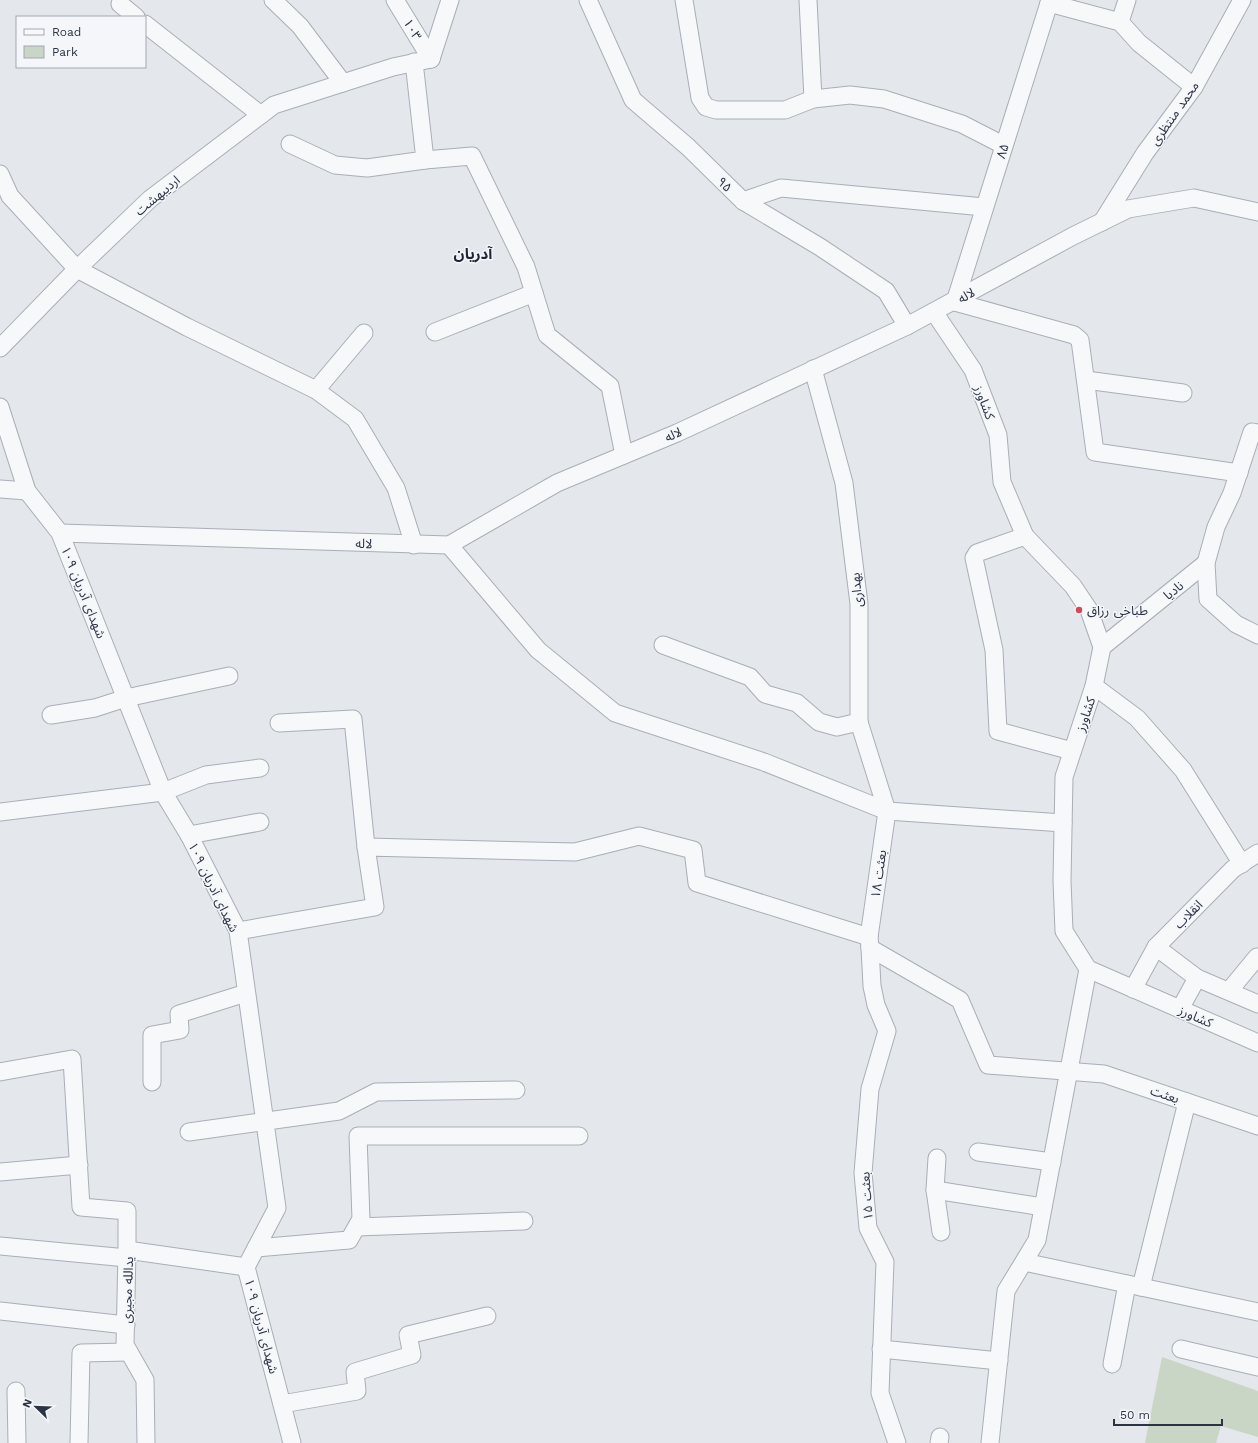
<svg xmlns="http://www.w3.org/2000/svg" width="1258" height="1443" viewBox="0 0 1258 1443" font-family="'Work Sans','Noto Sans Arabic',sans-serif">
	<rect width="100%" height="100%" fill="#e4e7ec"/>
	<polygon fill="#c9d6c5" points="1162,1357 1258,1391 1258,1437 1221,1426 1216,1443 1145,1443"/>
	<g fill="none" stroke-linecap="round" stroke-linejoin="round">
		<g stroke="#a9aeb7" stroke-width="19">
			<g id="minor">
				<polyline points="273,0 300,26 343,83"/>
				<polyline points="395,0 431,59"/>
				<polyline points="588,0 633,100 688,147 743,201 820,247 886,291 907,326"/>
				<polyline points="684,0 700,98 706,107 716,110 785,110 813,99 850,95 884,99 962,124 1003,145"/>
				<polyline points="808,0 813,99"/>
				<polyline points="1049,3 1120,22 1139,43 1194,87"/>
				<polyline points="120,4 136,17"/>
				<polyline points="1120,22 1127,0"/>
				<polyline points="145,24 261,115"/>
				<polyline points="431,59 450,0"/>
				<polyline points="290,144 335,165 367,168 425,160 414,62"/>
				<polyline points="425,160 472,156 526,267 547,335 610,386 624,455"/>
				<polyline points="0,174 10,196 77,269 187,327 316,390 355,419 396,488 414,545"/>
				<polyline points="743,201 781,188 984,207"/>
				<polyline points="1102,222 1145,153 1194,87 1242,0"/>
				<polyline points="955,302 1074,335 1080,340 1095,452 1239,473"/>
				<polyline points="955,302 1050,0"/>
				<polyline points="934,312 973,370 998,435 1002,482 1025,536 1073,586 1089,610 1102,647 1094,686 1064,777 1062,881 1064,931 1088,969 1258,1043"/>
				<polyline points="435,332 534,293"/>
				<polyline points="0,348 77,269 150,199 274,105 393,67 431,59"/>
				<polyline points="813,369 844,483 859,604 859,722 887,811 869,937 870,948 960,1000 988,1065 1104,1074 1258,1126"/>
				<polyline points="1086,380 1183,393"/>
				<polyline points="316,390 364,333"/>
				<polyline points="0,407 27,491 60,533 163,792 189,835 238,931 277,1208 246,1267 292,1443"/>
				<polyline points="1258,433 1252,432 1232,493 1216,527 1206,563 1208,599 1236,624 1258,635"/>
				<polyline points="0,489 27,491"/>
				<polyline points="60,533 449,545 557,483 677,433 907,326 1073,236 1128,209 1194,198 1258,212"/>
				<polyline points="1025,536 977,553 974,558 994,650 998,731 1072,751"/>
				<polyline points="449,545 538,650 615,713 764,762 887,811 1063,823"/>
				<polyline points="663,645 750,677 765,694 797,703 819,722 837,727 859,722"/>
				<polyline points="1102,647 1206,563"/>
				<polyline points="1094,686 1137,718 1183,770 1242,864"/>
				<polyline points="51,715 95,708 126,698 229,676"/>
				<polyline points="279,723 353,719 366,847"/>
				<polyline points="0,812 163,792 206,775 260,768"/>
				<polyline points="189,835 260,822"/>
				<polyline points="238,931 375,907 366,847 575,852 639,836 693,850 697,883 869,937"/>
				<polyline points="1156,947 1197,978 1258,1004"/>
				<polyline points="870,948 872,986 876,1005 887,1031 870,1089 863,1173 868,1228 885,1262 880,1393 897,1443"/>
				<polyline points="1133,989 1156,947 1233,869 1258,853"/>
				<polyline points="1229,991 1257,957"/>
				<polyline points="1180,1009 1197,978"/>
				<polyline points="0,1072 72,1059 81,1207 127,1211 127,1250"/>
				<polyline points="152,1082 152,1035 180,1030 179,1014 246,993"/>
				<polyline points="189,1132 339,1111 376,1092 516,1090"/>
				<polyline points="978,1152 1052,1162"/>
				<polyline points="937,1158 935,1190 941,1232"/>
				<polyline points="0,1172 79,1165"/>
				<polyline points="935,1190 1043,1207"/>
				<polyline points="357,1227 524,1221"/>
				<polyline points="0,1246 127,1258"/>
				<polyline points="256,1248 349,1240 361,1219 358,1136 579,1136"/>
				<polyline points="1024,1262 1258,1312"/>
				<polyline points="1141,1287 1187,1102"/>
				<polyline points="0,1311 126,1325"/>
				<polyline points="881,1349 999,1361"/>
				<polyline points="1181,1349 1258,1367"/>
				<polyline points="1112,1364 1127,1284"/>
				<polyline points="16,1391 17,1443"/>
				<polyline points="282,1404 357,1391 355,1372 412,1355 408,1335 487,1316"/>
				<polyline points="79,1443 81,1353 129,1352"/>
				<polyline points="146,1443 145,1380 125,1345 127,1250 246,1267"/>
				<polyline points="939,1443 940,1437"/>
				<polyline points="990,1443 1006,1291 1037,1240 1088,969"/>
			</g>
		</g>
		<use href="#minor" stroke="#f7f8fa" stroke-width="17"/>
	</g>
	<circle fill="#d1495b" stroke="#f4f6f9" stroke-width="1.5" cx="1079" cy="610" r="4"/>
	<g text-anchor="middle" stroke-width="3" stroke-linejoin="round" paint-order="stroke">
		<g font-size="13" fill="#2b3445" stroke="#f4f6f9">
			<text transform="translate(413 29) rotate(59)" y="5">۱۰۳</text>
			<text transform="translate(1174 113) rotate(-55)" y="5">محمد منتظری</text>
			<text transform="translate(1002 151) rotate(-73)" y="5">۸۵</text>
			<text transform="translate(725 184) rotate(45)" y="5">۹۵</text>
			<text transform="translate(157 195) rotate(-40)" y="5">اردیبهشت</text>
			<text transform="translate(966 295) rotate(-29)" y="5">لاله</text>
			<text transform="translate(985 402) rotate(69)" y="5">کشاورز</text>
			<text transform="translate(673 434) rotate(-24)" y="5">لاله</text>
			<text transform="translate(364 543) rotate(2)" y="5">لاله</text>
			<text transform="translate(856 590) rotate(-95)" y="5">بهداری</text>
			<text transform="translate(1173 590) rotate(-39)" y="5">نادیا</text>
			<text transform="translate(84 592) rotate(68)" y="5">شهدای آدریان ۱۰۹</text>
			<text transform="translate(1085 714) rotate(-71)" y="5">کشاورز</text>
			<text transform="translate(878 874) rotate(-82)" y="5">بعثت ۱۸</text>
			<text transform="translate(214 887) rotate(64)" y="5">شهدای آدریان ۱۰۹</text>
			<text transform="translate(1188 914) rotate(-45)" y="5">انقلاب</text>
			<text transform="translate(1196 1016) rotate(24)" y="5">کشاورز</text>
			<text transform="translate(1165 1094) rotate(19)" y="5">بعثت</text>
			<text transform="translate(866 1196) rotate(-94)" y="5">بعثت ۱۵</text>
			<text transform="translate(127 1290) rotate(-88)" y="5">یدالله مجیری</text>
			<text transform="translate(262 1326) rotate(75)" y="5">شهدای آدریان ۱۰۹</text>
		</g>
		<g font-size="13" fill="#2b3445" stroke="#f4f6f9" text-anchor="start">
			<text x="1087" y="615">طباخی رزاق</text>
		</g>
		<g font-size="15" font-weight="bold" fill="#1d2536" stroke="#f4f6f9">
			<text x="473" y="259">آدریان</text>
		</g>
	</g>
	<rect x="16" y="16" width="130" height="52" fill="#f4f6f9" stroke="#a4a8b1"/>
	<rect x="24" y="29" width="20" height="6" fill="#f7f8fa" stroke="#a4a8b1"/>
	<text x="52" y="36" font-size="12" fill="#2b3445">Road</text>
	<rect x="24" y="46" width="20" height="12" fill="#c9d6c5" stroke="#a4a8b1"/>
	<text x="52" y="56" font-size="12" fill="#2b3445">Park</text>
	<g transform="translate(36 1407) rotate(293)" stroke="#f4f6f9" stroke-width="3" paint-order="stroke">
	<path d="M0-3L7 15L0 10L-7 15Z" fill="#2b3445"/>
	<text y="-6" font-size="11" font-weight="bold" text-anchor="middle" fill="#2b3445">N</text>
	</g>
	<path d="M1114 1419v6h108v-6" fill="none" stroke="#2b3445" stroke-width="2"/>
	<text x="1120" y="1419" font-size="12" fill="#2b3445" stroke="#f4f6f9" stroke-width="3" paint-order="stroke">50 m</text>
</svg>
